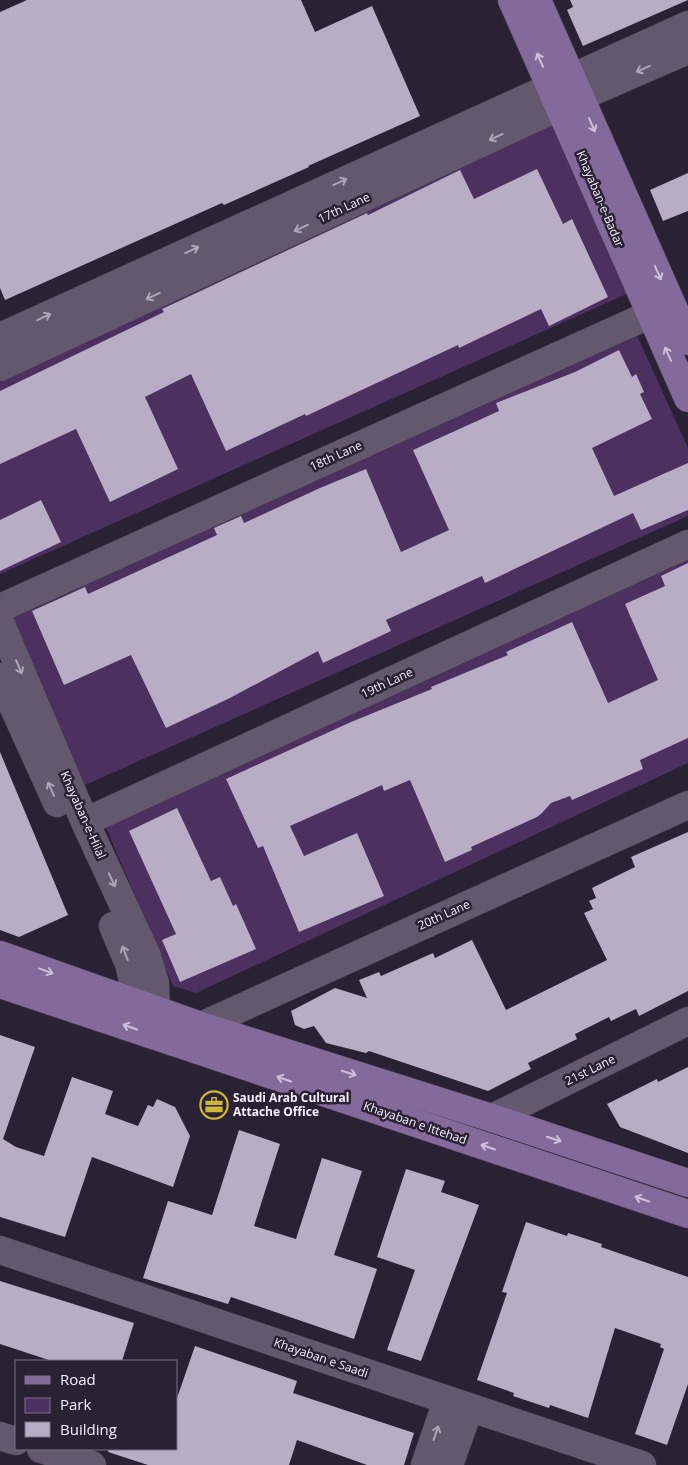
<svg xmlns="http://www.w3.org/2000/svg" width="688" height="1465" viewBox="0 0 688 1465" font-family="'Open Sans',sans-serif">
	<rect width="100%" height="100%" fill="#2b2135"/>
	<g fill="#4b3060">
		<polygon points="552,116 631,292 0,574 0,351"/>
		<polygon points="634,329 688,448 688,516 76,789 0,619"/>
		<polygon points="688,553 688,763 196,993 173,986 105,825"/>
	</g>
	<g fill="#b9acc5">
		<polygon points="27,0 301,0 315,32 372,6 420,116 308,166 309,167 224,205 222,203 5,300 0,288 0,12"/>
		<polygon points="570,0 688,0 583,46 567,10 573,7"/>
		<polygon points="537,169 563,224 572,219 608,297 549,326 541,309 459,348 458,345 306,416 305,414 226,451 191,374 145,397 178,469 110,502 76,429 0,464 0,391 164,312 162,309 367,213 368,215 460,170 474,199"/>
		<polygon points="688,173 688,211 663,221 650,190"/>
		<polygon points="619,350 632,377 636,374 644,392 640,394 652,419 592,448 614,496 688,463 688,510 641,530 633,513 485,583 482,576 386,620 391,631 323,663 318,651 230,698 166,728 131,655 64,685 32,611 85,587 88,594 217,535 214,528 241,516 244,523 320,488 366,469 401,552 449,530 413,450 499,411 496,403 575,372"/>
		<polygon points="41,500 61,542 0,571 0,520"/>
		<polygon points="688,563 688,738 640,760 643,769 572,800 570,796 551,803 542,813 537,817 471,847 472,850 445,862 410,780 384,791 382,785 290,826 304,856 357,833 384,896 299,932 263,846 258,848 226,779 351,722 432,689 431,687 508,655 506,652 572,622 608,703 658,680 625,604 665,586 661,576"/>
		<polygon points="0,752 68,915 19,937 0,930"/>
		<polygon points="177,808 211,881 220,877 233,906 236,904 256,949 180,982 162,940 176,934 129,831"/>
		<polygon points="688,832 688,991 639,1016 636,1009 611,1021 609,1017 575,1034 577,1039 528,1063 531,1069 488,1091 369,1051 366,1053 326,1043 314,1026 304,1029 295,1025 291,1011 335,988 367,998 359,980 379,972 381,976 433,953 435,958 472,940 506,1010 607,960 584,913 593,909 589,901 596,898 592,888 635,867 631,857"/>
		<polygon points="0,1035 35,1047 3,1139 16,1147 44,1156 72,1077 113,1091 105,1114 138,1126 148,1105 153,1107 157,1099 175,1107 190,1136 173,1187 92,1157 65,1237 0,1217"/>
		<polygon points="688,1067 688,1153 620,1127 607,1104 657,1079 658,1082"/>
		<polygon points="239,1130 280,1144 254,1226 296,1239 322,1158 362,1171 334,1255 377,1269 354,1339 231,1297 228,1304 143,1278 168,1201 212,1215"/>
		<polygon points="406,1169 445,1181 441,1192 479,1205 421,1361 387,1350 415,1270 377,1257"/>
		<polygon points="526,1222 567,1236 568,1233 602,1244 601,1247 688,1277 688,1384 667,1445 635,1434 664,1349 660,1347 661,1344 615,1328 588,1418 550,1405 549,1408 513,1396 514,1393 477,1380 507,1293 502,1292"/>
		<polygon points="0,1281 134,1323 122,1361 52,1361 0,1344"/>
		<polygon points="195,1346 297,1381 293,1393 414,1433 404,1465 367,1465 297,1440 289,1465 148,1465 108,1452 109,1449 176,1449 176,1401"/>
	</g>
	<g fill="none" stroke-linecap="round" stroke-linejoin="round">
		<g stroke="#463c4e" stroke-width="29">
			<g id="minor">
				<polyline points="0,337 688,25"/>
				<polyline points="0,367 580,97 688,50"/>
				<polyline points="0,608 651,314 671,303"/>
				<polyline points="0,622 85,822 147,956 155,983 156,1011"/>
				<polyline points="0,677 57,803"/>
				<polyline points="85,822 688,544"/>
				<polyline points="113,926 129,964 133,981 128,1001"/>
				<polyline points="201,1026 688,805"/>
				<polyline points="492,1118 688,1021"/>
				<path d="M0 1250C214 1321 428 1395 642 1465"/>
				<polyline points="0,1436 16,1441"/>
				<polyline points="41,1449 92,1465"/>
				<polyline points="425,1465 447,1401"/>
				<polyline points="449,1465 469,1409"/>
			</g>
		</g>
		<g stroke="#463c4e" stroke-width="29">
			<g id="major">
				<polyline points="512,0 688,398"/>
				<polyline points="537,0 688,341"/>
				<polyline points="0,955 201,1026 492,1118 688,1183"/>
				<polyline points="0,984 688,1214"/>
			</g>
		</g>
		<use href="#minor" stroke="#64586f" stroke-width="28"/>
		<use href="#major" stroke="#846a9b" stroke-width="28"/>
	</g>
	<defs><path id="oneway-shaft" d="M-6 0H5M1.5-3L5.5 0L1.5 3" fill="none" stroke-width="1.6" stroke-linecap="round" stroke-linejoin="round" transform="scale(1.25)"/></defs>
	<g stroke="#cec0db">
		<use href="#oneway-shaft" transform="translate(540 60) rotate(-114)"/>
		<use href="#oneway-shaft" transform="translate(592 125) rotate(66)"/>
		<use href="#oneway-shaft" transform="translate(658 273) rotate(66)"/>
		<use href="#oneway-shaft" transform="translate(668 354) rotate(-114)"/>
		<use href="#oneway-shaft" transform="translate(46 971) rotate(20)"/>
		<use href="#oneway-shaft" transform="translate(130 1027) rotate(-161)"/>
		<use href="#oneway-shaft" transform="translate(349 1073) rotate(18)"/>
		<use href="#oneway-shaft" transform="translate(284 1079) rotate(-161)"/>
		<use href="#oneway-shaft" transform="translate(554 1139) rotate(18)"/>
		<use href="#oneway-shaft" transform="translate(488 1147) rotate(-161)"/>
		<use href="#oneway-shaft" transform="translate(642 1199) rotate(-161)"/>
	</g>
	<g stroke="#ada4b6">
		<use href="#oneway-shaft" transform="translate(643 69) rotate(156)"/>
		<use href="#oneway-shaft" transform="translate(496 137) rotate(155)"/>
		<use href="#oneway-shaft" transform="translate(340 182) rotate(-25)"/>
		<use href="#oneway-shaft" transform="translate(301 228) rotate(155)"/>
		<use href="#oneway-shaft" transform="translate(192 250) rotate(-25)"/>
		<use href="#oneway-shaft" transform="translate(153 296) rotate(155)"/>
		<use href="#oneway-shaft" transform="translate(44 317) rotate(-25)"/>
		<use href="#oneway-shaft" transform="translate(19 667) rotate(67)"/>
		<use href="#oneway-shaft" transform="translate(51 789) rotate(-114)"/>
		<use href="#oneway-shaft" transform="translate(112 880) rotate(65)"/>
		<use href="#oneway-shaft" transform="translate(125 953) rotate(-111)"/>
		<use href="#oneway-shaft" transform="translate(436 1433) rotate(-71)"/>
	</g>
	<defs>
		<g id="office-ring" transform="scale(1.4375)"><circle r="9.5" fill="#2b2135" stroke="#cfb837" stroke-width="1.5"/><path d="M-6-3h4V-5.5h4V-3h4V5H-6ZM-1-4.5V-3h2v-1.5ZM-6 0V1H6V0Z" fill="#cfb837"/></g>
	</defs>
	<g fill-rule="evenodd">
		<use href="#office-ring" x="214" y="1105"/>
	</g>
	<g text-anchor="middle" stroke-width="5" stroke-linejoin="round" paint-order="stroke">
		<g font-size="12" fill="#f6effd" stroke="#2b2135">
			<text transform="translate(600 199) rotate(67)" y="4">Khayaban-e-Badar</text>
			<text transform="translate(344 208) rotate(-25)" y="4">17th Lane</text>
			<text transform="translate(336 456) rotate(-24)" y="4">18th Lane</text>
			<text transform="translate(387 683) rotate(-25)" y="4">19th Lane</text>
			<text transform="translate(83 815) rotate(66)" y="4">Khayaban-e-Hilal</text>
			<text transform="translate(444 915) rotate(-24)" y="4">20th Lane</text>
			<text transform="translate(590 1070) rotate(-26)" y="4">21st Lane</text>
			<text transform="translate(415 1123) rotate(19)" y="4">Khayaban e Ittehad</text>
			<text transform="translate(321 1358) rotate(19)" y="4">Khayaban e Saadi</text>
		</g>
		<g font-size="12" font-weight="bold" fill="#f6effd" stroke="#2b2135" text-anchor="start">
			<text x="233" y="1102">Saudi Arab Cultural<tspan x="233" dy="14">Attache Office</tspan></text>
		</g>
	</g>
	<rect x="15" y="1360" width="162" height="90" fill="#2b2135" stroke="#7c7385"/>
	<rect x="25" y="1376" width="25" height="8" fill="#846a9b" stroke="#7c7385"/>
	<text x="60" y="1385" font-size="15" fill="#f6effd">Road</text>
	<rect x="25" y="1398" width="25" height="15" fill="#4b3060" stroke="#7c7385"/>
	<text x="60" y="1410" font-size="15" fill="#f6effd">Park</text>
	<rect x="25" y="1422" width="25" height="15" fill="#b9acc5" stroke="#7c7385"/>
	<text x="60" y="1435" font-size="15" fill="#f6effd">Building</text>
</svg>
